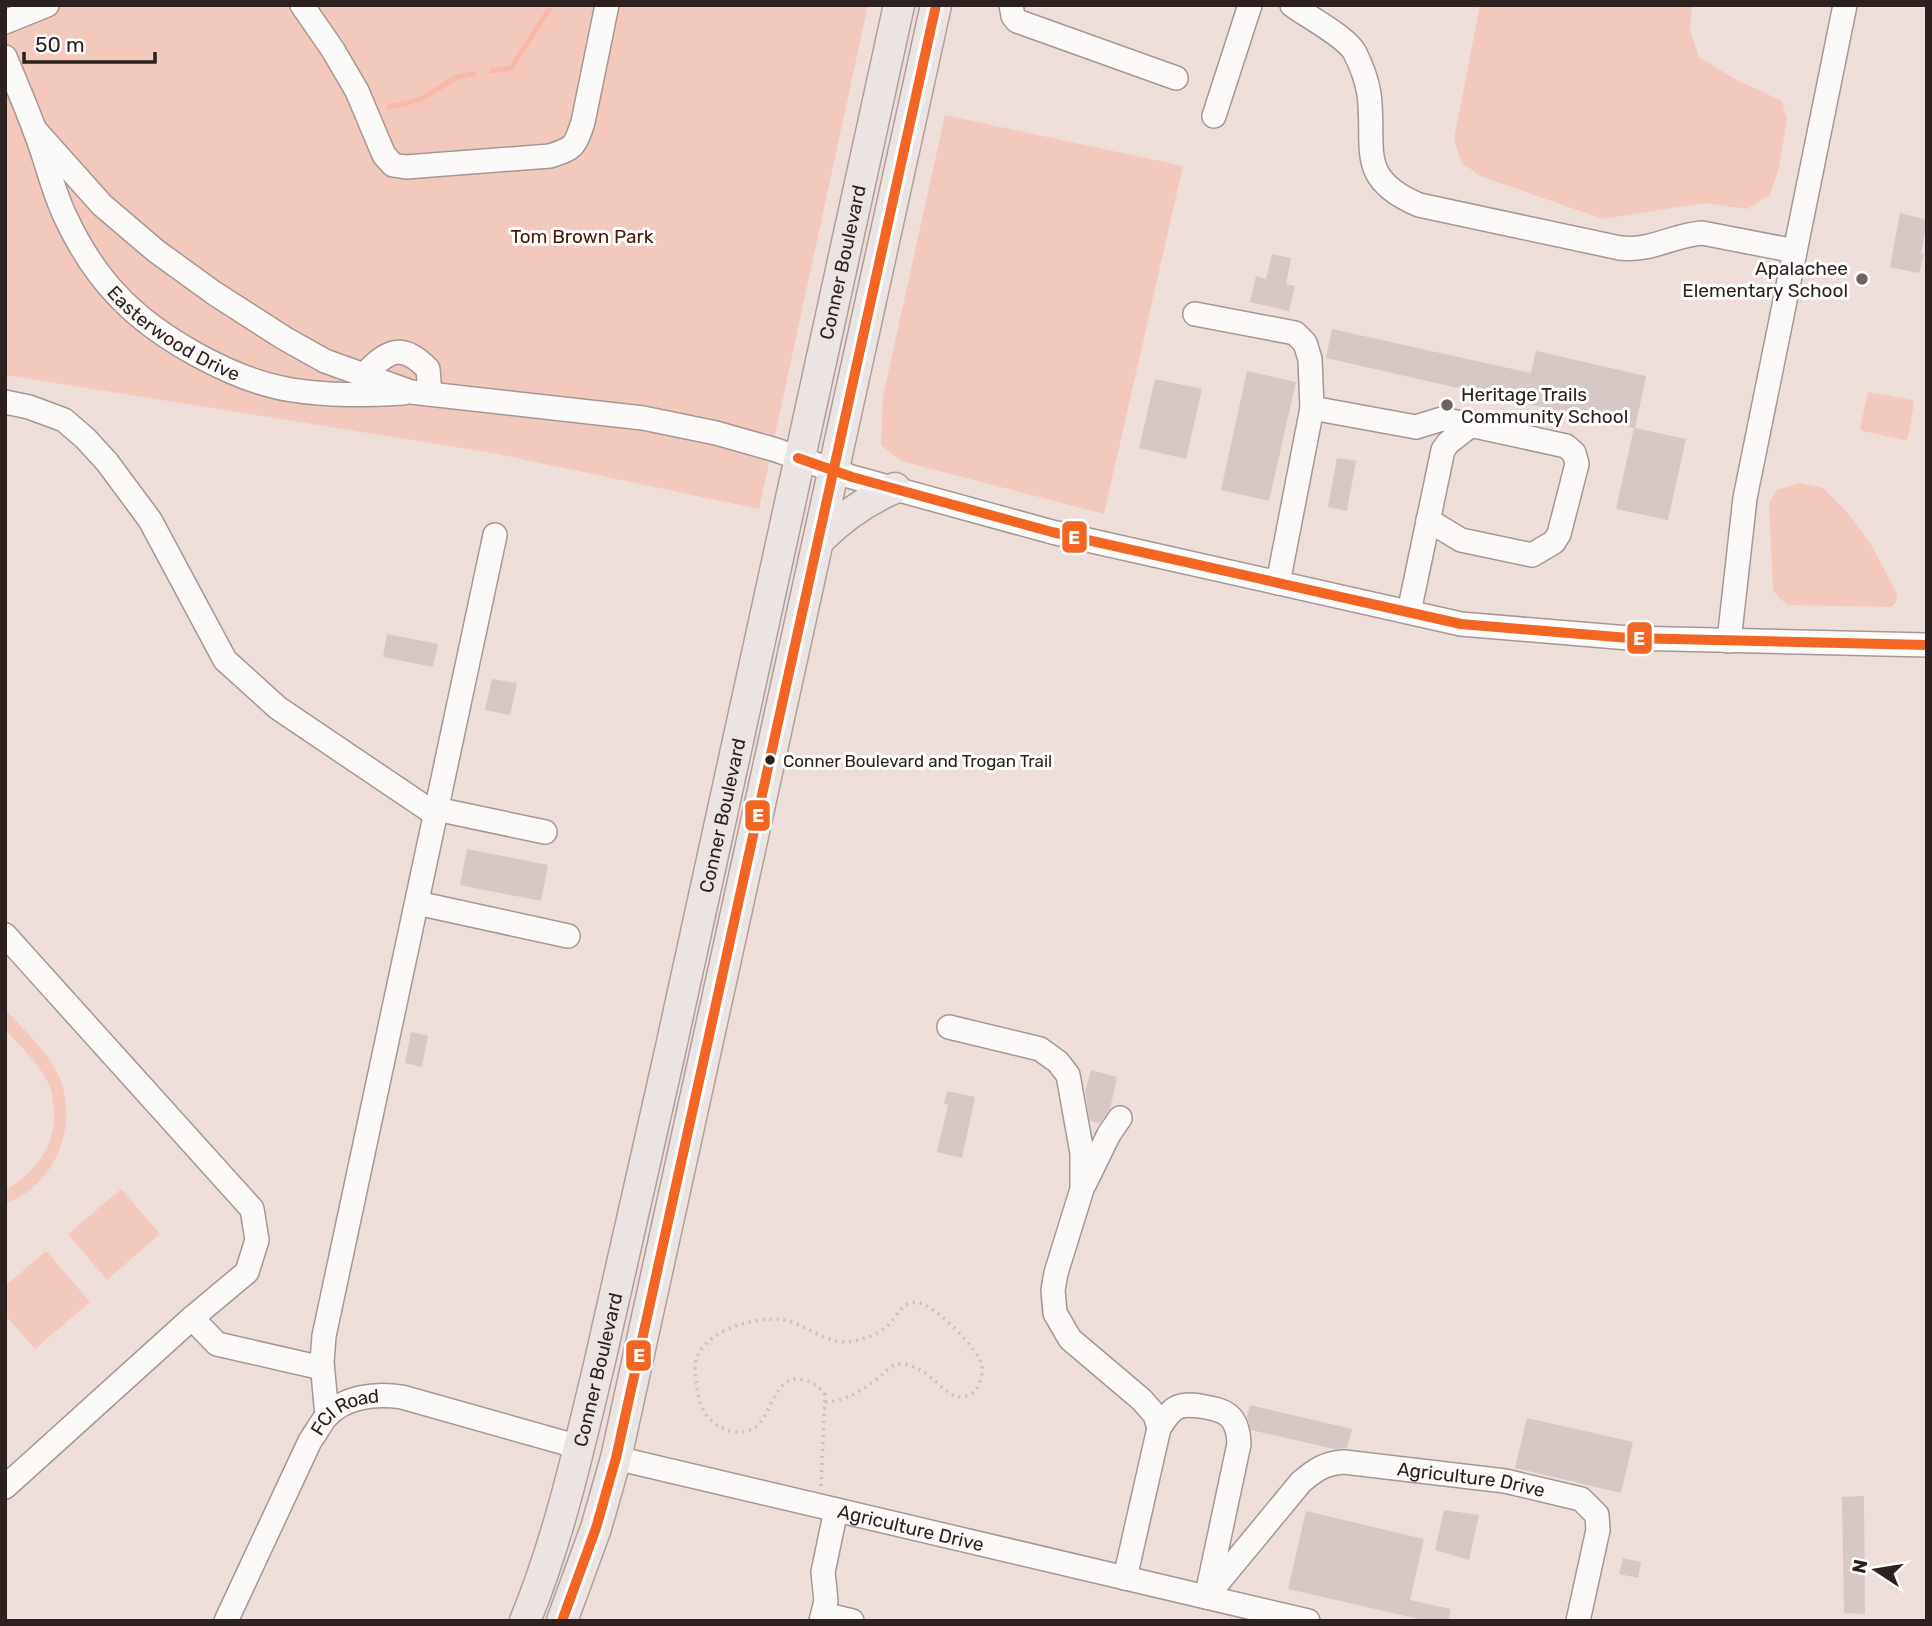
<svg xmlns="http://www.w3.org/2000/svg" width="1932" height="1626" viewBox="0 0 1932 1626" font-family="Rubik,sans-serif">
	<rect width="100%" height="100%" fill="#eededa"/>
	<g fill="#f3c9be">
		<polygon points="5,5 868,5 759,509 493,453 5,375"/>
		<polygon points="1480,5 1692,5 1690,30 1699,57 1737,80 1782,101 1787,119 1779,168 1770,195 1747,209 1704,203 1603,219 1480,176 1461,162 1454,139"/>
		<polygon points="945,115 1183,166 1104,514 901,461 881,445 883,396"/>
		<polygon points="1868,392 1912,400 1914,403 1908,438 1905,440 1862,431 1860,428"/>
		<polygon points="1799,483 1823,488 1847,512 1871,544 1897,594 1896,602 1891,607 1788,605 1779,598 1773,590 1769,503 1777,490"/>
		<path d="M5 1009C23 1029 44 1048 57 1072 81 1122 57 1185 5 1204V1191C35 1172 55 1148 54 1112 53 1103 53 1093 49 1085 40 1064 21 1047 5 1030Z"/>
		<polygon points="121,1189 160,1234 107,1280 68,1234"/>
		<polygon points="46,1251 90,1302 35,1349 5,1315 5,1286"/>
	</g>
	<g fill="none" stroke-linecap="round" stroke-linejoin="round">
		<g stroke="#fab8a7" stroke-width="5">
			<polyline points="492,71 511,68 552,5"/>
			<polyline points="389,107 421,99 457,77 474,74"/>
		</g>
	</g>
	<g fill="#d5c8c5">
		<polygon points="1900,213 1927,220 1921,254 1924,254 1919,273 1890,267"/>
		<polygon points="1272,254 1291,258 1286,284 1295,286 1289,311 1250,302 1256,276 1266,279"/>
		<polygon points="1332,329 1531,373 1536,351 1646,376 1635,428 1686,439 1668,520 1616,509 1634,428 1326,358"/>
		<polygon points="1247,371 1296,382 1269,501 1221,490"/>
		<polygon points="1155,379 1202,389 1186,459 1139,448"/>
		<polygon points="1337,458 1356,461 1347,511 1328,507"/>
		<polygon points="387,634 438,644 433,667 383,657"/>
		<polygon points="492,679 517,683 510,715 485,710"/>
		<polygon points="467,849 548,865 541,901 460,885"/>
		<polygon points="411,1032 428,1036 422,1067 405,1063"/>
		<polygon points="1091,1070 1117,1077 1110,1109 1100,1123 1090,1121 1085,1092"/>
		<polygon points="947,1091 975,1097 962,1158 937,1152 948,1105 944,1104"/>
		<polygon points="1250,1405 1352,1429 1347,1448 1334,1449 1251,1430 1247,1417"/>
		<polygon points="1527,1418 1633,1442 1621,1493 1515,1468"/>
		<polygon points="1864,1496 1865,1614 1844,1613 1842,1497"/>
		<polygon points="1444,1510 1479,1515 1469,1560 1435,1550"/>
		<polygon points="1306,1511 1424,1539 1410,1600 1451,1609 1448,1621 1428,1621 1288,1589"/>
		<polygon points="1623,1558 1641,1562 1638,1578 1619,1574"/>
	</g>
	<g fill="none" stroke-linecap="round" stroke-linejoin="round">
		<g stroke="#a49895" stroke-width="26">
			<g id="minor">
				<path d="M302 5 333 50 357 91 384 155 393 165 406 167 550 156C575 148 575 146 583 122L607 5"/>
				<polyline points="1011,5 1013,16 1017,21 1176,78"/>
				<path d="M1292 5C1308 17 1347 37 1355 53 1361 65 1367 81 1369 94 1376 148 1355 178 1419 205L1620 248C1650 252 1673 235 1702 233L1795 251"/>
				<polyline points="5,22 47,5"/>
				<path id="s1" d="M5 57C15 81 26 106 35 131 46 158 52 189 65 216 78 244 96 273 117 295 157 338 234 381 292 390 329 396 366 395 403 393"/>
				<polyline points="1214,116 1250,5"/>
				<polyline points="35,130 102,205 156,251 214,293 284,338 325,361 411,392 643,418 716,433 776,450 852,477 1052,532 1461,624 1629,638 1927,645"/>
				<polyline points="1195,314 1295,333 1305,343 1310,359 1312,408 1278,583"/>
				<path d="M364 375C388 350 402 342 428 369L430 394"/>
				<polyline points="5,402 29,407 64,420 85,438 107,462 150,520 225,660 278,708 435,814"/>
				<polyline points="1312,408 1416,427 1442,419 1566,446 1574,453 1577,464 1559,534 1554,542 1532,555 1461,540 1428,520"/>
				<polyline points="1409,612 1443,450 1448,443 1471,425"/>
				<polyline points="1729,641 1745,498 1845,5"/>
				<polyline points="436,809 545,832"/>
				<polyline points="417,903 568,936"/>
				<polyline points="5,935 252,1209 257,1240 247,1272 192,1318 5,1487"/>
				<polyline points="949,1027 1040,1049 1058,1062 1068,1075 1082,1153 1082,1189 1056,1273 1053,1290 1055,1313 1070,1339 1142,1400 1155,1415 1159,1428"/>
				<polyline points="1085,1183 1109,1134 1120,1118"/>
				<polyline points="192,1318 217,1344 322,1368"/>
				<polyline points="327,1416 322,1362 324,1336 495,535"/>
				<path id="s2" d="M616 1458 1308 1621"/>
				<path d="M1125 1578 1159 1428C1164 1421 1169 1411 1178 1407 1185 1404 1192 1405 1200 1406 1226 1410 1238 1415 1239 1444L1207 1594"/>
				<path id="s3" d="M1206 1597 1301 1482C1315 1470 1325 1463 1344 1462L1505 1481 1581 1499 1597 1515 1598 1530 1578 1621"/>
				<polyline points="823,1614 852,1621"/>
				<path id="s4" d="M226 1621 310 1441C315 1434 320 1425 325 1418 344 1396 376 1393 402 1397L579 1447"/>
				<polyline points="821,1621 826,1601 823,1572 836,1510"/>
			</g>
		</g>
		<g stroke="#b09e9a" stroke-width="33">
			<g id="major">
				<path d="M818 541C841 518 864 501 895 488"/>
				<path id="s5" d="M525 1621C559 1538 578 1452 599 1365 623 1262 646 1159 669 1056 747 706 821 355 899 5"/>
				<polyline points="562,1621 596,1528 616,1458 936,5"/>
			</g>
		</g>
		<path stroke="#c6c0be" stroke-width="3.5" stroke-dasharray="2 5" stroke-linecap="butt" d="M821 1486 825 1395C820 1387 813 1383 804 1380 777 1372 772 1410 759 1424 744 1440 715 1430 705 1413 698 1401 696 1385 695 1372 692 1333 753 1315 784 1320 808 1325 827 1346 854 1341 865 1339 879 1333 887 1326 898 1317 902 1299 920 1303 936 1307 979 1349 982 1366 983 1372 981 1381 978 1386 975 1393 969 1396 961 1397 944 1398 927 1362 898 1364 891 1365 886 1371 881 1376 864 1389 847 1401 825 1402"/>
		<use href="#minor" stroke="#fcfaf9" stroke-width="23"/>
		<use href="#major" stroke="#ebe4e2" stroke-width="30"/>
		<g stroke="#fff" stroke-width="16">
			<g id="bus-1">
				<polyline points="798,458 852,477 1052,532 1461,624 1629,638 1927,645"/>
				<polyline points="562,1621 596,1528 616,1458 936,5"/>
			</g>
		</g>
		<use href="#bus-1" stroke="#f26522" stroke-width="10"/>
	</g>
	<g fill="#706360" stroke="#fff" stroke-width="2.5">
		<circle cx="1862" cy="279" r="7"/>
		<circle cx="1447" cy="405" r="7"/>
	</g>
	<circle fill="#2c211f" stroke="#fff" stroke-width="2.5" cx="770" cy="760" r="6"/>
	<g text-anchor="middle" stroke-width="6" stroke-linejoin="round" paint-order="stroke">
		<g font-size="17" fill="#2c211f" stroke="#fff" text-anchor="start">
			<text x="783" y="767">Conner Boulevard and Trogan Trail</text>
		</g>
		<g font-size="19" fill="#4a1508" stroke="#fff">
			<text x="582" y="243">Tom Brown Park</text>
		</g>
		<g font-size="19" fill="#2c211f" stroke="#fff">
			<text dy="7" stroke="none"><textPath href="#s5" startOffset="1396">Conner Boulevard</textPath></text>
			<text dy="7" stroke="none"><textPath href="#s1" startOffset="334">Easterwood Drive</textPath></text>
			<text dy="7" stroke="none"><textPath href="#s5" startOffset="830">Conner Boulevard</textPath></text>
			<text dy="7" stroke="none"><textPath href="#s5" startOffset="262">Conner Boulevard</textPath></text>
			<text dy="7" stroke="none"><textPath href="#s4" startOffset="247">FCI Road</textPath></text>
			<text dy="7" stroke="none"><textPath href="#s3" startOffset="326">Agriculture Drive</textPath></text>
			<text dy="7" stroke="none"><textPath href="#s2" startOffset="303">Agriculture Drive</textPath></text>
		</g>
		<g font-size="19" fill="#2c211f" stroke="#fff" text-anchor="end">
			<text x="1848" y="275">Apalachee<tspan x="1848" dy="22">Elementary School</tspan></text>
			<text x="1461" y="401" text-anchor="start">Heritage Trails<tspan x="1461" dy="22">Community School</tspan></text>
		</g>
	</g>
	<g stroke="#fff" stroke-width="2.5">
		<rect x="1061" y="520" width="27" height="34" rx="7" fill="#f26522"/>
		<rect x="1626" y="621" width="27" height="34" rx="7" fill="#f26522"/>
		<rect x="744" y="799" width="27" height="33" rx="7" fill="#f26522"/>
		<rect x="625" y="1339" width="27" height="33" rx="7" fill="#f26522"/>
	</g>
	<g font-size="19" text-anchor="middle" font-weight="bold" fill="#fff">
		<text x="1074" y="544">E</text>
		<text x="1639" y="645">E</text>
		<text x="758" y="822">E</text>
		<text x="639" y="1362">E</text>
	</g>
	<rect width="1932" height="1626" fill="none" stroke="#2c211f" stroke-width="14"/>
	<g transform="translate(1876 1570) rotate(282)" stroke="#ffffff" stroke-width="5" paint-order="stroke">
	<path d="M0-5L12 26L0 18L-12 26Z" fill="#2c211f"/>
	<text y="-10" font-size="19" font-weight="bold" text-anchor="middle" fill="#2c211f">N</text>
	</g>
	<path d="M24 52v10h131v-10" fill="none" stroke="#2c211f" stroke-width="3.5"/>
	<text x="35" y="52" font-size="21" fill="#2c211f" stroke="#ffffff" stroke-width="5" paint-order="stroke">50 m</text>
</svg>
